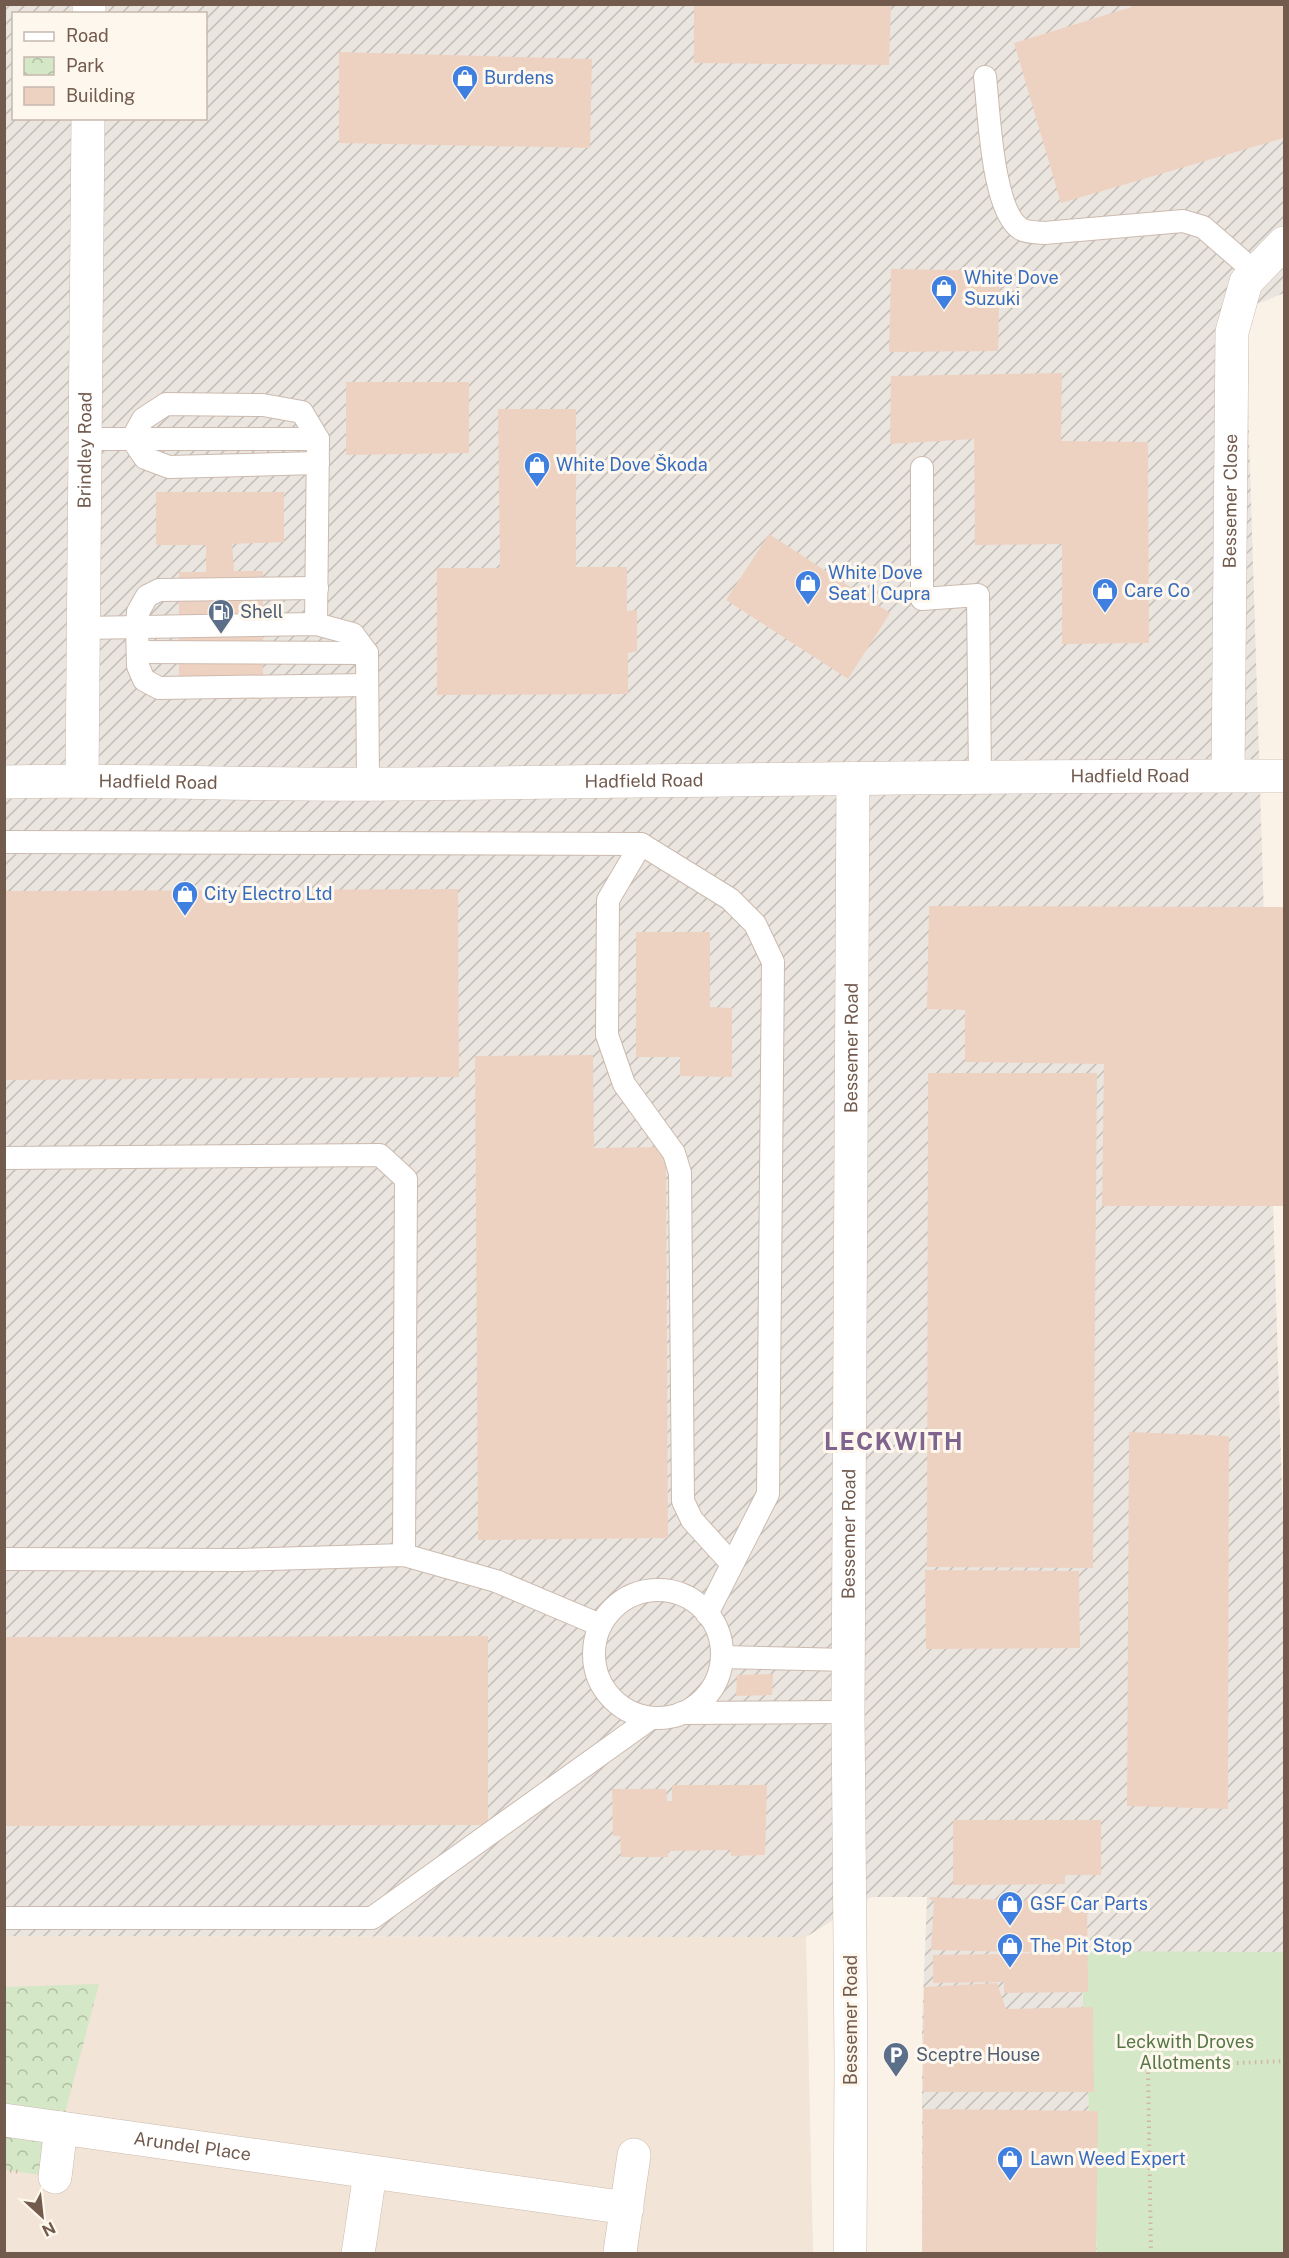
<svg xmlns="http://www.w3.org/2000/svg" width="1289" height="2258" viewBox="0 0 1289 2258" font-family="'Public Sans',sans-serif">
	<defs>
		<pattern id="industrial-furrows" width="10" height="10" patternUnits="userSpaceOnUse" patternTransform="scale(1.5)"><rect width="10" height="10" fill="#ebe5e0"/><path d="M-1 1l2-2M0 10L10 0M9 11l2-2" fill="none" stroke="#c3bdb8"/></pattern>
		<pattern id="park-crowns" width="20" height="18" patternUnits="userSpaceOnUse" patternTransform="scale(1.5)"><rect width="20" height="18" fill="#d4e7c6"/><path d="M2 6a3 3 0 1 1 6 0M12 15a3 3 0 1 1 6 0" fill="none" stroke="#b0bea3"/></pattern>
	</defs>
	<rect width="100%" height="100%" fill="#fbf2e7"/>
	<polygon fill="#f2e4d6" points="5,1936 806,1937 813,2253 5,2254"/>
	<path fill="url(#industrial-furrows)" fill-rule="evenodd" d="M5 5H1284V293L1245 309 1284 1554V1952H1080L1097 2253H922V2026L927 1897H871L806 1937 5 1936ZM14 14H206V118H14Z"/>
	<polygon fill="#d4e7c6" points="1080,1951 1284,1952 1284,2253 1097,2253"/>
	<polygon fill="url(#park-crowns)" points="99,1984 61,2128 55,2177 5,2170 5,1987"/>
	<g fill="#eed2c1">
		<polygon points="694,4 891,4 889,65 694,63"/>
		<polygon points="1141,4 1284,4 1284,138 1061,203 1014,43"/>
		<polygon points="339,52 592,59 590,148 339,143"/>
		<polygon points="891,269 1000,271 998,351 889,352"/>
		<polygon points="1062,373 1061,441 1148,442 1149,643 1062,644 1062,544 975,545 974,439 890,444 891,376"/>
		<polygon points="346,382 469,382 469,453 346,455"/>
		<polygon points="498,409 576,409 576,567 627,567 627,611 637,610 637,651 628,653 628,694 437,695 437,568 500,568"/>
		<polygon points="156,492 284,492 284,542 232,544 234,571 263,571 263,699 179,699 179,572 206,572 206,545 156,545"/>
		<polygon points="769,534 890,613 848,679 726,600"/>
		<polygon points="458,889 459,1077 4,1080 4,891"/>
		<polygon points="929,906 1284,907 1284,1206 1102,1206 1104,1064 965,1062 965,1010 927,1009"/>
		<polygon points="636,932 710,932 710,1007 732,1008 732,1077 680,1076 680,1057 636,1057"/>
		<polygon points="593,1055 594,1148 666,1147 668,1538 478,1540 475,1056"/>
		<polygon points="928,1073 1097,1073 1093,1568 927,1567"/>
		<polygon points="1129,1432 1229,1436 1228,1809 1127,1806"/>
		<polygon points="925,1570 1079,1571 1080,1648 926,1649"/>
		<polygon points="488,1636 488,1825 4,1826 4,1637"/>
		<polygon points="773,1674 772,1695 736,1696 737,1675"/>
		<polygon points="672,1785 767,1785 765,1855 731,1856 730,1850 668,1851 668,1857 621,1857 620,1836 613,1836 612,1789 666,1789 667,1801 672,1801"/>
		<polygon points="953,1820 1101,1820 1101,1875 1065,1875 1065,1884 953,1885"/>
		<polygon points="928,1897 1087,1903 1088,1992 1004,1993 1004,1982 933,1983 933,1955 1066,1953 931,1950 934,1902"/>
		<polygon points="997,1983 1006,2009 1093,2007 1094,2092 923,2092 924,1987"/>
		<polygon points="923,2109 1098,2111 1096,2254 922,2254"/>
	</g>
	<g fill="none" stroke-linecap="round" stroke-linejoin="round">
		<g stroke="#ccbaae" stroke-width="24">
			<g id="lane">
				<path d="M985 77C989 110 992 212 1021 229 1027 233 1038 232 1044 233L1183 221 1203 227 1255 272"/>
				<polyline points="85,439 318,439 316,624"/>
				<polyline points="318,463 169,467 145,458 132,439 143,419 166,404 263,405 302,412 318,439"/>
				<polyline points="922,468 922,599 978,595 980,777"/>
				<polyline points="317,588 159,590 147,596 138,612 137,626 138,666 144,680 159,688 367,685"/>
				<polyline points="83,628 316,624 353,634 367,653 368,784"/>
				<polyline points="138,652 367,653"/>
				<polyline points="4,842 641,844 730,899 755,924 773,962 768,1494 707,1614"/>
				<polyline points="641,844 608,900 607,1035 624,1084 674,1153 680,1173 683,1501 692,1520 732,1564"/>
				<polyline points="4,1158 380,1155 406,1179 404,1555"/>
				<polyline points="4,1559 238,1560 404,1555 496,1581 600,1625"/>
				<circle cx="658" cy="1654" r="64"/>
				<polyline points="722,1657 849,1660"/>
				<polyline points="682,1713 848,1712"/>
				<polyline points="4,1918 372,1918 651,1718"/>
			</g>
		</g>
		<g stroke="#ccbaae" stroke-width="34">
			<g id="street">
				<polyline points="89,14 89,4"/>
				<path id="s1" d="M1228 775 1232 332 1246 282 1284 243"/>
				<path id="s2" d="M82 780 88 118"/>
				<path id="s3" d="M4 782C133 779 262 786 390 784 688 781 986 775 1284 776"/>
				<polyline points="4,2120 61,2128"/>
				<path id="s4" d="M55 2177 61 2128 627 2208"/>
				<polyline points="620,2252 634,2155"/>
				<polyline points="358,2254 370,2173"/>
				<path id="s5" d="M850 2254 851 2062 848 1712 853 778"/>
			</g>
		</g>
		<g stroke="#d3b5a4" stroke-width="4" stroke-dasharray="1.5 4.5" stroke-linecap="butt">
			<polyline points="4,2170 21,2172"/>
			<polyline points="1151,2254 1148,2067 1284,2061"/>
		</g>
		<use href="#lane" stroke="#fff" stroke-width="22"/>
		<use href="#street" stroke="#fff" stroke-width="33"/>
	</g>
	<defs>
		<g id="shop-pin" transform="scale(1.35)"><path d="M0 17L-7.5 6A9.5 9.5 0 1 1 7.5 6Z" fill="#3f7fe0" stroke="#fef7ed"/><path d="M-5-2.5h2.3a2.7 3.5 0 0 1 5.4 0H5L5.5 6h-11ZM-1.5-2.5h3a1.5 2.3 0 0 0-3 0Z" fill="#fff"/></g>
		<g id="fuel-pin" transform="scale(1.35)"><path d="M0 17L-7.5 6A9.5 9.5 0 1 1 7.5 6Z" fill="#5c6f8a" stroke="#fef7ed"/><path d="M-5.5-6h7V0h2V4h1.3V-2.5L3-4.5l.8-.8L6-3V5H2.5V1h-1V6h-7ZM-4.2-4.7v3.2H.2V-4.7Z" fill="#fff"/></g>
		<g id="parking-pin" transform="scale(1.35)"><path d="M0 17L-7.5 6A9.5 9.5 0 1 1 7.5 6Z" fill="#5c6f8a" stroke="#fef7ed"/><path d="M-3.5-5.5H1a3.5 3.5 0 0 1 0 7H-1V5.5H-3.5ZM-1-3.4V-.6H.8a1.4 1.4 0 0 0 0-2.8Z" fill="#fff"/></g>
	</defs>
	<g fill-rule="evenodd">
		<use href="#shop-pin" x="465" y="78"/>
		<use href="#shop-pin" x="944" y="288"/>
		<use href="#shop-pin" x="537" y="465"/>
		<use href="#shop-pin" x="808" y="583"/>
		<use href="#shop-pin" x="1105" y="591"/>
		<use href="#fuel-pin" x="221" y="612"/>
		<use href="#shop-pin" x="185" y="894"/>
		<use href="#shop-pin" x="1010" y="1904"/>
		<use href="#shop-pin" x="1010" y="1946"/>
		<use href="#parking-pin" x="896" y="2055"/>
		<use href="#shop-pin" x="1010" y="2159"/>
	</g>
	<g text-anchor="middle" stroke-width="6" stroke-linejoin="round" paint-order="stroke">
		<g font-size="18" fill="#366cbe" stroke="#fef7ed" text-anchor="start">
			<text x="484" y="84">Burdens</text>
			<text x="964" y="284">White Dove<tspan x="964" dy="21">Suzuki</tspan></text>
			<text x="556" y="471">White Dove Škoda</text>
			<text x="828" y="579">White Dove<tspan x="828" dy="21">Seat | Cupra</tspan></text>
			<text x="1124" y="597">Care Co</text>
			<text x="204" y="900">City Electro Ltd</text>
			<text x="1030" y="1910">GSF Car Parts</text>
			<text x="1030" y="1952">The Pit Stop</text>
			<text x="1030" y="2165">Lawn Weed Expert</text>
		</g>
		<g font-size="18" fill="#725a4d" stroke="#fef7ed">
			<text dy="6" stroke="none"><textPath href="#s2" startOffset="330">Brindley Road</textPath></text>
			<text dy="6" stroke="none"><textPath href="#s1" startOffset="274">Bessemer Close</textPath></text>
			<text dy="6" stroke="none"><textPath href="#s3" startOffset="1126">Hadfield Road</textPath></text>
			<text dy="6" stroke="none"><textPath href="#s3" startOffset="640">Hadfield Road</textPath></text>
			<text dy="6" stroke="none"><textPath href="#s3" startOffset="154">Hadfield Road</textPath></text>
			<text dy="6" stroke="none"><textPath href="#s5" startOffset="1206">Bessemer Road</textPath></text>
			<text dy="6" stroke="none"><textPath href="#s5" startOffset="720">Bessemer Road</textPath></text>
			<text transform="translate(851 2020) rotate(-90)" y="6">Bessemer Road</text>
			<text dy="6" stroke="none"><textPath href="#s4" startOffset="182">Arundel Place</textPath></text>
		</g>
		<g font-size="18" fill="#4e5e75" stroke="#fef7ed" text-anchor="start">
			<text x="240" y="618">Shell</text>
			<text x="916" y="2061">Sceptre House</text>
		</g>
		<g font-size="18" fill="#557746" stroke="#fef7ed">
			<text x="1185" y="2048">Leckwith Droves<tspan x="1185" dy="21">Allotments</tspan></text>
		</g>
		<g font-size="24" font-weight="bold" letter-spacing="1.5" fill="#7f658e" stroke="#fef7ed">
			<text x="894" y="1450">LECKWITH</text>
		</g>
	</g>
	<rect width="1289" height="2258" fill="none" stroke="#725a4d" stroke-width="12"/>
	<rect x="12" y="12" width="195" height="108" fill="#fef7ed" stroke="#c6b8ad" stroke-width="1.5"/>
	<rect x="24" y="32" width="30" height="9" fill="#ffffff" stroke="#c6b8ad" stroke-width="1.5"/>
	<text x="66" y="42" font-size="18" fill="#725a4d">Road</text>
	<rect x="24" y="57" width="30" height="18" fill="url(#park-crowns)" stroke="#c6b8ad" stroke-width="1.5"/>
	<text x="66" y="72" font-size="18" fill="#725a4d">Park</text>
	<rect x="24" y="87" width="30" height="18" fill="#eed2c1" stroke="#c6b8ad" stroke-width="1.5"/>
	<text x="66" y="102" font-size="18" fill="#725a4d">Building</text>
	<g transform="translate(42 2216) rotate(153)" stroke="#fef7ed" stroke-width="4.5" paint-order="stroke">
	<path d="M0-4.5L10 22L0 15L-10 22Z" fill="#725a4d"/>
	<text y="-9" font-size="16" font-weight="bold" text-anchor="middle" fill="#725a4d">N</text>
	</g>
</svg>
